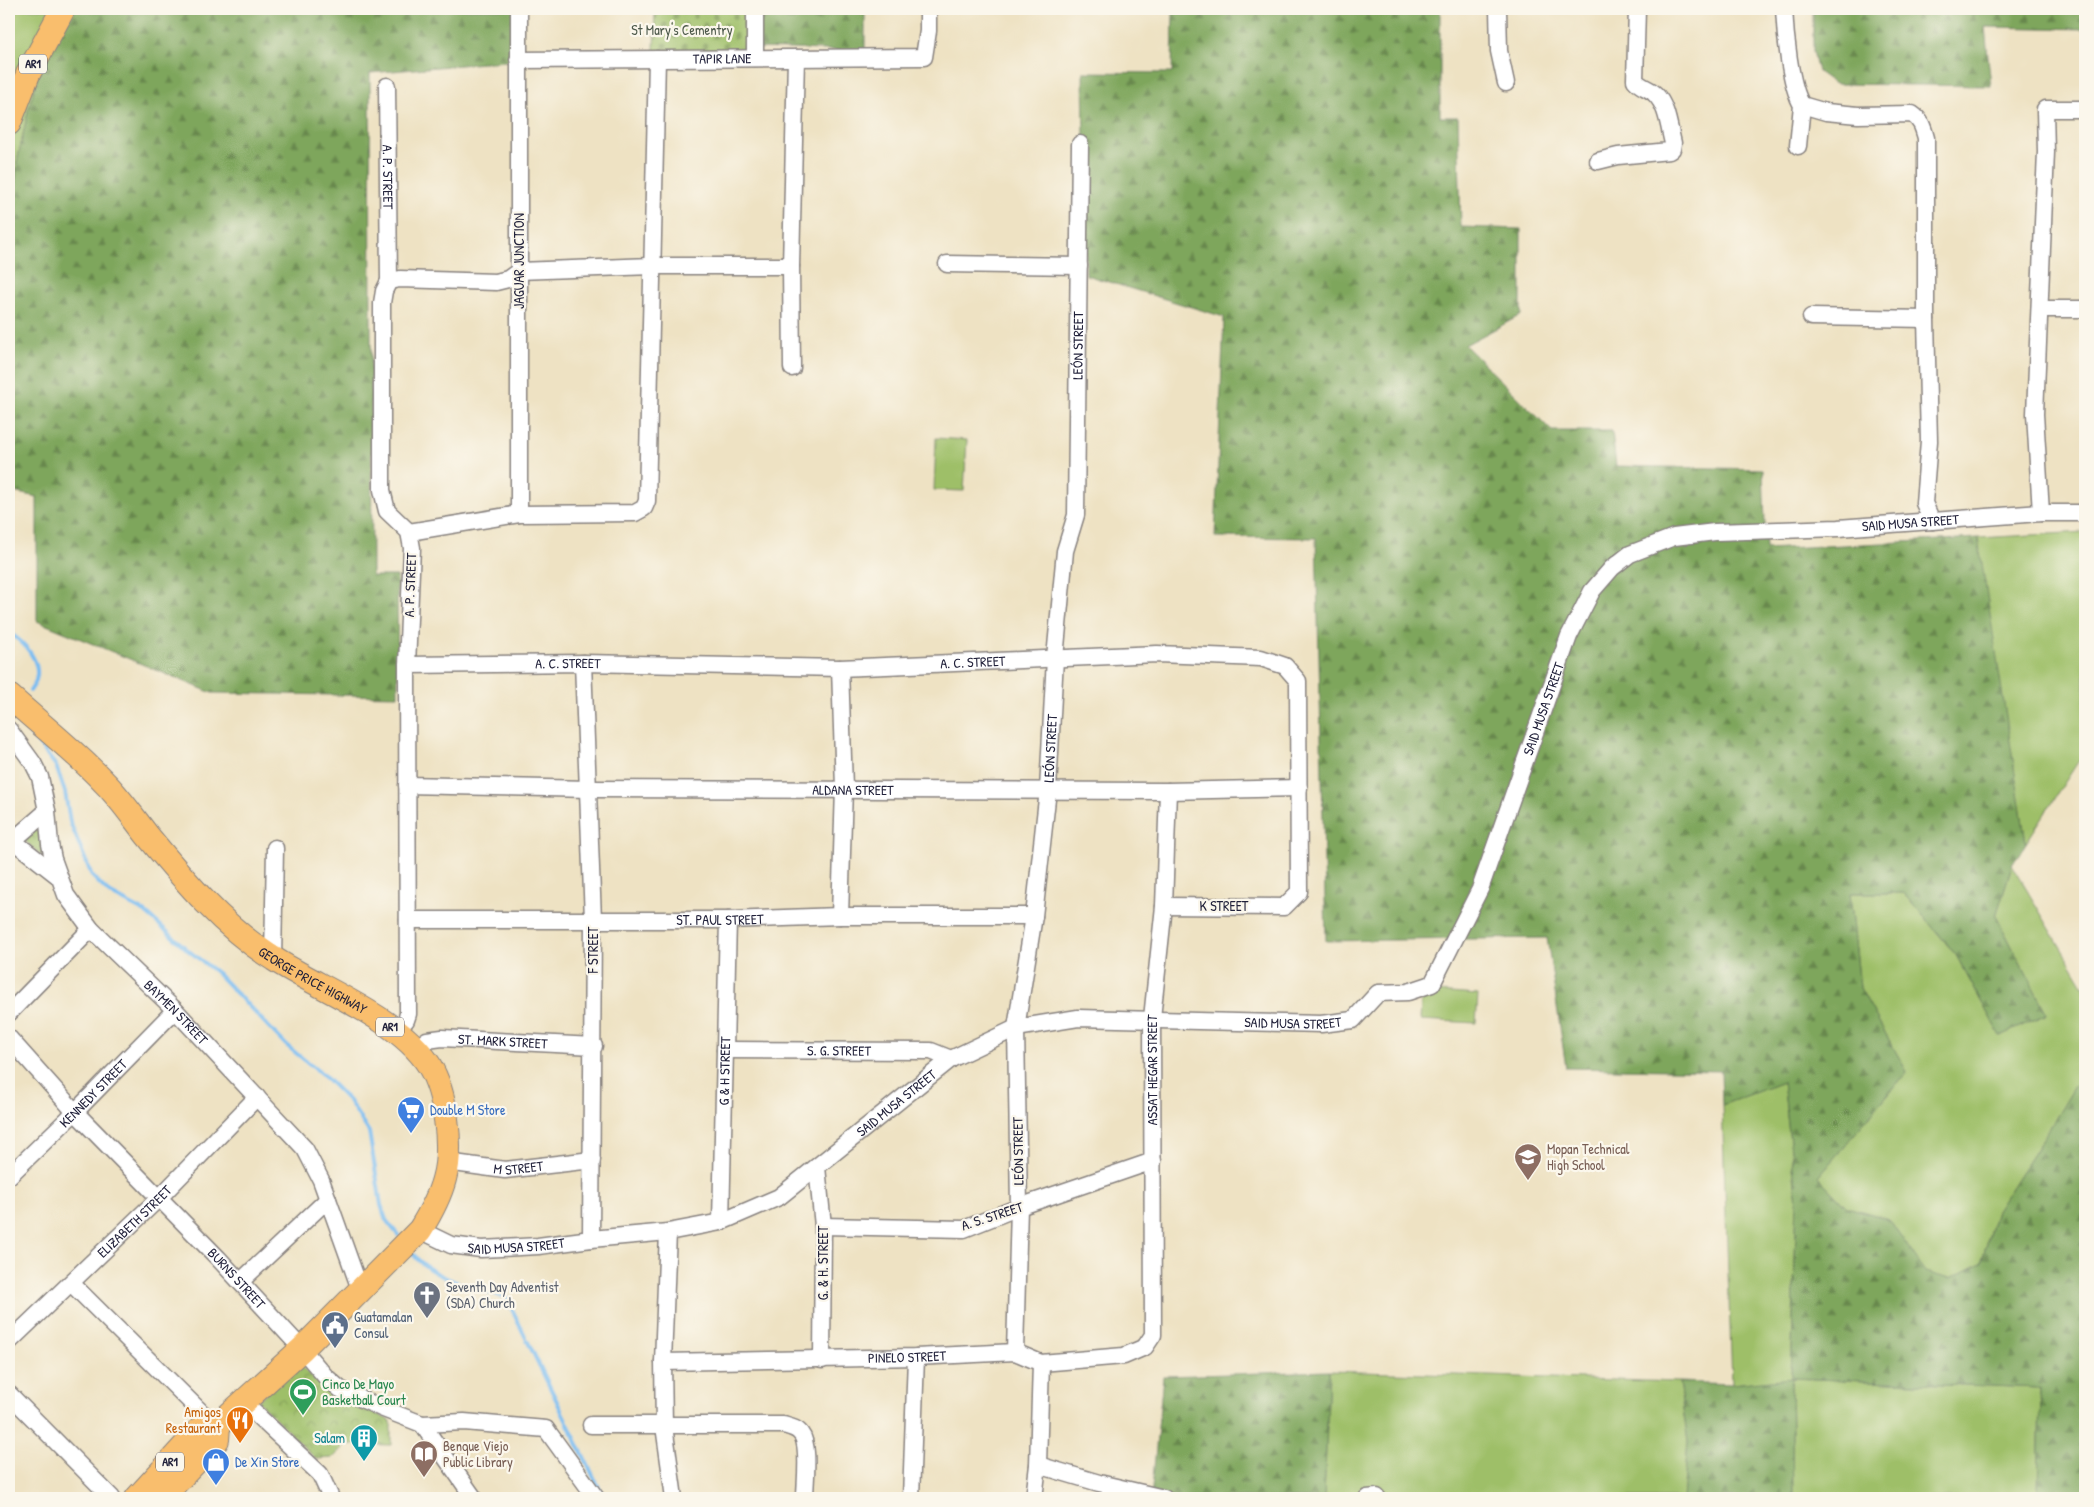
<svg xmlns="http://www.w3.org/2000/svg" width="2094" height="1507" viewBox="0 0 2094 1507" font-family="'Patrick Hand',sans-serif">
	<defs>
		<pattern id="forest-firs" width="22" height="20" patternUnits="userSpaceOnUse" patternTransform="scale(1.25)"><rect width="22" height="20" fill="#7ea65c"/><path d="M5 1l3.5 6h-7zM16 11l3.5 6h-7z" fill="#67874d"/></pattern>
		<pattern id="cemetery-stones" width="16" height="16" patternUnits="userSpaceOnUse" patternTransform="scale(1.25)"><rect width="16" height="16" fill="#9ebf68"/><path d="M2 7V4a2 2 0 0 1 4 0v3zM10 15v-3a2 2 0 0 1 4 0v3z" fill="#809b57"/></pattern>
		<pattern id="park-crowns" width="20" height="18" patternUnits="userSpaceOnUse" patternTransform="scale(1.25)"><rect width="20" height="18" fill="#9ebf68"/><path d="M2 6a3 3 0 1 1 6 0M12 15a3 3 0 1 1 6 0" fill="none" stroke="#809b57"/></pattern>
	</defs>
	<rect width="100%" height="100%" fill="#fbf7ec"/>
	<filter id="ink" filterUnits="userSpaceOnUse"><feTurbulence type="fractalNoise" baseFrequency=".02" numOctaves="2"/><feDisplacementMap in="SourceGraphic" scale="10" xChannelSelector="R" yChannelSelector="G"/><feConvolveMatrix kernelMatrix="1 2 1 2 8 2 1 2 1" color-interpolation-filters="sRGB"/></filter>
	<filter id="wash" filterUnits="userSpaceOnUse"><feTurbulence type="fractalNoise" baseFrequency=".0096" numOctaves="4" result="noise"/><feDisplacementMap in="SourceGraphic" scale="20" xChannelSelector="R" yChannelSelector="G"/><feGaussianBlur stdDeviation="1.12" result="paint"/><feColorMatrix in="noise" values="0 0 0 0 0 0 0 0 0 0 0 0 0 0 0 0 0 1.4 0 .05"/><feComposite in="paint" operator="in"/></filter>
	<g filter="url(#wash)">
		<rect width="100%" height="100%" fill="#eee2c3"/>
		<g fill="#9ebf68" stroke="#607052">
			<polygon points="17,9 68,9 42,61 29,107 17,162 9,266 9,18"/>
			<polygon points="936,438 967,440 964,491 934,490"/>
			<polygon points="2085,532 2085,751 2026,843 1978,546 1978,538"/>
			<polygon points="2012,865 2085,988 2085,1088 2080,1078 2051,1126 1996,1211 1981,1263 1950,1279 1925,1273 1889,1219 1847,1207 1818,1177 1907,1072 1860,988 1850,893 1904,893 1956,955 2000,1036 2047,1014 1996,916"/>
			<polygon points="1422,991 1478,995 1476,1023 1420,1020"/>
			<polygon points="1783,1082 1797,1201 1791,1378 2040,1388 2038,1498 1793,1498 1791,1379 1732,1384 1722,1105"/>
			<polygon points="1329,1371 1679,1382 1688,1442 1683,1498 1324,1498"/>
		</g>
		<g fill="url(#forest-firs)" stroke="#50644c">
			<polygon points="68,9 203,9 205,10 206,9 516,9 517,60 370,73 372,576 397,576 398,696 212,693 37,621 37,497 13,492 9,495 9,266 17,162 29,107 42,61"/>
			<polygon points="756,9 865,9 865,51 755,48"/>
			<polygon points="1173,9 1440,9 1440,117 1458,117 1461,227 1521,229 1521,315 1465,345 1552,431 1612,431 1616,466 1763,469 1766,549 1978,538 2026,843 2012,865 1996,916 2047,1014 2000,1036 1956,955 1904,893 1850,893 1860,988 1907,1072 1818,1177 1847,1207 1889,1219 1925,1272 1950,1279 1981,1263 1996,1211 2051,1126 2080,1078 2085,1088 2085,1498 2038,1498 2040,1388 1791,1378 1793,1498 1683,1498 1688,1442 1679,1382 1732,1384 1791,1378 1797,1201 1783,1082 1722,1105 1721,1071 1566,1068 1547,938 1326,941 1316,538 1215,537 1224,317 1086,275 1083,72 1172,73"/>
			<polygon points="1813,9 2085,9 2085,29 1985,27 1991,86 1835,84 1818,72 1813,51"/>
			<polygon points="1329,1371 1324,1498 1151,1498 1163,1376"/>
		</g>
		<polygon fill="url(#cemetery-stones)" stroke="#607052" points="655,9 752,9 752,48 654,52"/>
		<g fill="url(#park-crowns)" stroke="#607052">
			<polygon points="43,822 43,857 24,840"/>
			<polygon points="296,1361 328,1391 391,1421 391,1445 346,1444 333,1458 316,1459 258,1401"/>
		</g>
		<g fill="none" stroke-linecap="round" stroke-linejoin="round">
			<g stroke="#7cbdf1" stroke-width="4">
				<path d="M9 633C23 641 42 661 36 680 35 684 32 688 30 691"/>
				<polyline points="21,721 56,766 65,792 70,822 92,876 109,893 145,912 189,951 217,973 286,1045 323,1075 349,1101 369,1132 381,1205 386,1220 398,1235"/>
				<path d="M412 1253C433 1280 475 1288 506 1297L604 1498"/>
			</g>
		</g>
	</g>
	<g filter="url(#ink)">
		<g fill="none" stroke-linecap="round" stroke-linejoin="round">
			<g stroke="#88827f" stroke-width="19">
				<g id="minor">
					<polyline points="1498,9 1499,51 1506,83"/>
					<path d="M1784 9C1785 33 1790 86 1802 105L1798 146"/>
					<polyline points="755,58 755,9"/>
					<path id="s1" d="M518 60 924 57 928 31V9"/>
					<path id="s2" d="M387 86 389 281 384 291 382 303V490L387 511 409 532 412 548 407 665 408 1014 406 1020 395 1031"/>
					<path d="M1802 105 1826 112 1858 115 1912 114C1921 120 1923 127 1926 138V319L1929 441 1924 503 1932 521"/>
					<path d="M1598 161 1618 156 1669 151 1672 149 1673 143C1669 128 1667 105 1655 94 1649 88 1640 87 1635 80L1637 9"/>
					<polyline points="947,264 1079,266"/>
					<polyline points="389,281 400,279 496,282 508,279 519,271 652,266 791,266"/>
					<polyline points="2040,309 2085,309"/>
					<polyline points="1811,317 1926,319"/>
					<polyline points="792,368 791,266 796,58"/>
					<polyline points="2041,513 2035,414 2046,152 2045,109 2085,109"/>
					<polyline points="519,514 519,9"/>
					<polyline points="409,532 519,514 635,513 644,508 647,501 657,59"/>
					<polyline points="583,663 593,919 591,1239"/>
					<path id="s3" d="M407 665 583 663 840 668 1157 654 1261 658 1285 666 1298 681 1299 892 1284 907 1164 906"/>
					<path id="s4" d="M9 730 33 763 40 777 47 811 50 844 53 859 66 895 91 929 175 1010 305 1149 321 1180 360 1289"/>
					<path id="s5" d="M407 785 589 789 1168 791 1299 788"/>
					<polyline points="12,840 58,876"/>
					<polyline points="9,844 47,811"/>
					<polyline points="840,916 844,788 840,668"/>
					<path id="s6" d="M408 920H728L840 916H1034"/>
					<polyline points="273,959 275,848"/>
					<polyline points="9,1013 91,929"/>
					<path id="s7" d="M9 1038 75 1112 218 1258 302 1349 325 1376 340 1389 381 1408 422 1424 474 1498"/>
					<path id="s8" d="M415 1049 427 1040 442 1038 594 1046"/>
					<path id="s9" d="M725 1050 931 1051 951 1059"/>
					<path id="s10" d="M447 1162 505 1170 592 1160"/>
					<polyline points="817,1167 823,1226 822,1360"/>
					<path id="s11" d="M9 1176 75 1112 175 1010"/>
					<path id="s12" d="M721 1222 728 920"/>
					<polyline points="823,1226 964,1229 1019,1207 1153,1161"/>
					<path id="s13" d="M420 1230 451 1245 481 1249 538 1246 591 1239 668 1232 721 1222 779 1197 951 1059 1016 1028 1078 1018 1321 1024 1353 1020 1378 993 1408 992 1432 984 1480 889 1569 636 1592 591 1612 568 1630 554 1674 537 1715 532 1838 528 2041 513H2085"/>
					<polyline points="668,1232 663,1362 664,1426 674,1498"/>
					<polyline points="240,1282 328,1199"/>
					<polyline points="71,1283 206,1417 218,1425"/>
					<path id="s14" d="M9 1342 159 1198 257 1097"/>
					<path id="s15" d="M1015 1352 1019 1207 1016 1028 1034 916 1048 790 1055 658 1065 551 1076 515 1080 144"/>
					<path id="s16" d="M663 1362 916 1357 1015 1352 1041 1363 1124 1356 1145 1347 1153 1335 1152 1018 1164 906 1168 791"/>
					<polyline points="9,1394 112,1498"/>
					<polyline points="243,1402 320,1474 331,1498"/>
					<polyline points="422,1424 464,1422 546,1429 596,1498"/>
					<path d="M591 1425H783C790 1427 797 1428 801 1434 810 1445 805 1483 805 1498"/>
					<polyline points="1038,1465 1099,1483 1164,1498"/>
					<polyline points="911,1498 916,1357"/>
					<polyline points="1034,1498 1038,1465 1041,1363"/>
					<polyline points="1367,1498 1377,1497"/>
				</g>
			</g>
			<g stroke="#88827f" stroke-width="26">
				<g id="highway">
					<polyline points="9,123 28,74 63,9"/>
					<path id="s17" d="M9 696C40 724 75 751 104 782 120 798 133 817 147 835 184 880 224 928 274 959 320 989 399 1018 429 1065 446 1093 453 1148 444 1179 439 1198 430 1214 420 1230L302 1349 218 1425"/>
					<polyline points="137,1498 203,1426 218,1425 217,1440 161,1498"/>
				</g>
			</g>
			<use href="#minor" stroke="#fff" stroke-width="16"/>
			<use href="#highway" stroke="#f9be6d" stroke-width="24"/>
		</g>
	</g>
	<defs>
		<g id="supermarket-pin" transform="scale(1.4375)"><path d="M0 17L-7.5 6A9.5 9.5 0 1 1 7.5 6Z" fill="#3f7fe0" stroke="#fbf7ec"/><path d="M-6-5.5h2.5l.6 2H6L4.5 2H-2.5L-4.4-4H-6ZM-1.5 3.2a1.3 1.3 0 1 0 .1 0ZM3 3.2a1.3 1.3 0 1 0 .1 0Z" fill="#fff"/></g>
		<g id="school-pin" transform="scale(1.4375)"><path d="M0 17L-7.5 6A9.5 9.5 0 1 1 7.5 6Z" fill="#8d6e63" stroke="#fbf7ec"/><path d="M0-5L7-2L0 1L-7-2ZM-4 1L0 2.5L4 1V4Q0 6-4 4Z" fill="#fff"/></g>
		<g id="church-pin" transform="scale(1.4375)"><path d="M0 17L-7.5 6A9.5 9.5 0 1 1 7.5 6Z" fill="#6b7280" stroke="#fbf7ec"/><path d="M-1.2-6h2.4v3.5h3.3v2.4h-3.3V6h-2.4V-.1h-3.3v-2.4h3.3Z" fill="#fff"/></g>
		<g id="civic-pin" transform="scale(1.4375)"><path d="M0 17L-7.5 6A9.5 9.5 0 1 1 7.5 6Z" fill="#5c6f8a" stroke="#fbf7ec"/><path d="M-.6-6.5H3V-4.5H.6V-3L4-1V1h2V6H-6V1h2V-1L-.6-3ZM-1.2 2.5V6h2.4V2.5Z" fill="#fff"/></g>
		<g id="stadium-pin" transform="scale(1.4375)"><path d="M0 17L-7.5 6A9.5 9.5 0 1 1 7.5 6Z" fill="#2e9e5b" stroke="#fbf7ec"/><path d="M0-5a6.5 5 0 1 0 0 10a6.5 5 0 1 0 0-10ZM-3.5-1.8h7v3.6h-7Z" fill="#fff"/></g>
		<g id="restaurant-pin" transform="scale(1.4375)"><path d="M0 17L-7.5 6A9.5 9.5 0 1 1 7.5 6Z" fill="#e8710a" stroke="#fbf7ec"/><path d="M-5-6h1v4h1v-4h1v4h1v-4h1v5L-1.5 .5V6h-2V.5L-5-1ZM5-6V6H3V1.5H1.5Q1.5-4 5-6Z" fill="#fff"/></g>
		<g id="building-pin" transform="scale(1.4375)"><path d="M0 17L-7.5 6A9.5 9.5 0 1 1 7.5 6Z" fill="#0f9aa8" stroke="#fbf7ec"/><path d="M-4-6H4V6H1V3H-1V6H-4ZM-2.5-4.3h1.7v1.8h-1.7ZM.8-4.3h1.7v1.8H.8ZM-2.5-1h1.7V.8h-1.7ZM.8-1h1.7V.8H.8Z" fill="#fff"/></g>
		<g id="library-pin" transform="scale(1.4375)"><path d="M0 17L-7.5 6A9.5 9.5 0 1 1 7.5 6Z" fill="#8d6e63" stroke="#fbf7ec"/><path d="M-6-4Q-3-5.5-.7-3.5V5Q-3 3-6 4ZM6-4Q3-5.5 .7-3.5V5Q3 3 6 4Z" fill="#fff"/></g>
		<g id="shop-pin" transform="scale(1.4375)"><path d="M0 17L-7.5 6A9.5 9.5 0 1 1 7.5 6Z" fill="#3f7fe0" stroke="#fbf7ec"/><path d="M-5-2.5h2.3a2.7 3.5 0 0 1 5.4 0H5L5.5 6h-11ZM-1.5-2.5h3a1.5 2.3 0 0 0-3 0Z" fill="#fff"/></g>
	</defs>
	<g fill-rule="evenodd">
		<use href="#supermarket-pin" x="411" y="1110"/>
		<use href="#school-pin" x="1528" y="1157"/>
		<use href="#church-pin" x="427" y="1295"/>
		<use href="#civic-pin" x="335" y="1325"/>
		<use href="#stadium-pin" x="303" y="1392"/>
		<use href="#restaurant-pin" x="240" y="1420"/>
		<use href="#building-pin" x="364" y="1438"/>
		<use href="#library-pin" x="424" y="1454"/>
		<use href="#shop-pin" x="216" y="1462"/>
	</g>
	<g text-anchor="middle" stroke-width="4.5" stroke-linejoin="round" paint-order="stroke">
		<g fill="#fbf7ec" stroke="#636270" stroke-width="1">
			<rect x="19" y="54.5" width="28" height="19" rx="4"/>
			<rect x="376" y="1017.5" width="28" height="19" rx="4"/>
			<rect x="156" y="1452.5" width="28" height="19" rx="4"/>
		</g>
		<g font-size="12" font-weight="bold" fill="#22223b">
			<text x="33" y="68">AR1</text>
			<text x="390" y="1031">AR1</text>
			<text x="170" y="1466">AR1</text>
		</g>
		<g font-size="14" fill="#4d594b" stroke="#fbf7ec">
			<text x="682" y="35">St Mary's Cementry</text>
		</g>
		<g font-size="14" fill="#22223b" stroke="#fbf7ec">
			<text dy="5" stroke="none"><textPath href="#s1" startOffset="204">TAPIR LANE</textPath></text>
			<text dy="5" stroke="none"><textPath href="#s2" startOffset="91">A. P. STREET</textPath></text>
			<text transform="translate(519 261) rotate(-90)" y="5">JAGUAR JUNCTION</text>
			<text dy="5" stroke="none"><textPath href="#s15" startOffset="1011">LEÓN STREET</textPath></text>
			<text dy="5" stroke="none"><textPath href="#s13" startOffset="1855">SAID MUSA STREET</textPath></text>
			<text transform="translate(410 585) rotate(-88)" y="5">A. P. STREET</text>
			<text dy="5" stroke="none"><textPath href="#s3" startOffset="566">A. C. STREET</textPath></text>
			<text dy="5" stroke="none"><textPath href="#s3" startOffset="161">A. C. STREET</textPath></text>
			<text dy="5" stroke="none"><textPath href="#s13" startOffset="1390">SAID MUSA STREET</textPath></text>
			<text dy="5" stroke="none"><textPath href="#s15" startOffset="606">LEÓN STREET</textPath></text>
			<text dy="5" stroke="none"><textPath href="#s5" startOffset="446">ALDANA STREET</textPath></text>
			<text x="1224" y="911">K STREET</text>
			<text dy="5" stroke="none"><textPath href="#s6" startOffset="312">ST. PAUL STREET</textPath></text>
			<text transform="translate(593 950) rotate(-90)" y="5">F STREET</text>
			<text dy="5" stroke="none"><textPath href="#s17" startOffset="419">GEORGE PRICE HIGHWAY</textPath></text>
			<text dy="5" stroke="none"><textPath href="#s4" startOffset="339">BAYMEN STREET</textPath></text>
			<text dy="5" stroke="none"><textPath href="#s13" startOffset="940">SAID MUSA STREET</textPath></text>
			<text dy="5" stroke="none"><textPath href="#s8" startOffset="91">ST. MARK STREET</textPath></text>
			<text dy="5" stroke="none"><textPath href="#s9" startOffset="114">S. G. STREET</textPath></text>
			<text dy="5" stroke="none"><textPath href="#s16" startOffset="766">ASSAT HEGAR STREET</textPath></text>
			<text dy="5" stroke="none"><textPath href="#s12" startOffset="151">G &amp; H STREET</textPath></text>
			<text dy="5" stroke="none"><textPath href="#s11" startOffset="118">KENNEDY STREET</textPath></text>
			<text dy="5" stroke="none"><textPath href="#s13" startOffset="520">SAID MUSA STREET</textPath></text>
			<text transform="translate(1018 1151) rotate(-91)" y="5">LEÓN STREET</text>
			<text dy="5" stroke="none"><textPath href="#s10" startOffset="72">M STREET</textPath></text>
			<text transform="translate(992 1216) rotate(-18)" y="5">A. S. STREET</text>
			<text dy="5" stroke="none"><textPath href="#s14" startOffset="174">ELIZABETH STREET</textPath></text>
			<text dy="5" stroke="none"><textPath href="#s13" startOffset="100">SAID MUSA STREET</textPath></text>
			<text transform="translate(823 1263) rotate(-90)" y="5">G. &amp; H. STREET</text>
			<text dy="5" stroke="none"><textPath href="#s7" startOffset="331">BURNS STREET</textPath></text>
			<text dy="5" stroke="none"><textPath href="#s16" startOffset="244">PINELO STREET</textPath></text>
		</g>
		<g font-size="14" fill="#366cbe" stroke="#fbf7ec" text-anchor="start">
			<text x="430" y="1115">Double M Store</text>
			<text x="235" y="1467">De Xin Store</text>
		</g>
		<g font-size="14" fill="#785e54" stroke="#fbf7ec" text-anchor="start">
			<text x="1547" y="1154">Mopan Technical<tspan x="1547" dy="16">High School</tspan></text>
			<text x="443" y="1451">Benque Viejo<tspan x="443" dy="16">Public Library</tspan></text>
		</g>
		<g font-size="14" fill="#5b616d" stroke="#fbf7ec" text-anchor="start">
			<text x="446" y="1292">Seventh Day Adventist<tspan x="446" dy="16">(SDA) Church</tspan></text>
		</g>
		<g font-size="14" fill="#4e5e75" stroke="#fbf7ec" text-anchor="start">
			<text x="354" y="1322">Guatamalan<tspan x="354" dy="16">Consul</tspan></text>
		</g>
		<g font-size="14" fill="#27864d" stroke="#fbf7ec" text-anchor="start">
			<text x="322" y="1389">Cinco De Mayo<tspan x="322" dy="16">Basketball Court</tspan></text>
		</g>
		<g font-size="14" fill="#c56008" stroke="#fbf7ec" text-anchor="end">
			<text x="221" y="1417">Amigos<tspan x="221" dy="16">Restaurant</tspan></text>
		</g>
		<g font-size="14" fill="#0d838f" stroke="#fbf7ec" text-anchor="end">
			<text x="345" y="1443">Salam</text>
		</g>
	</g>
	<rect width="2094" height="1507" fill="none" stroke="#fbf7ec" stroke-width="30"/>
</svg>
